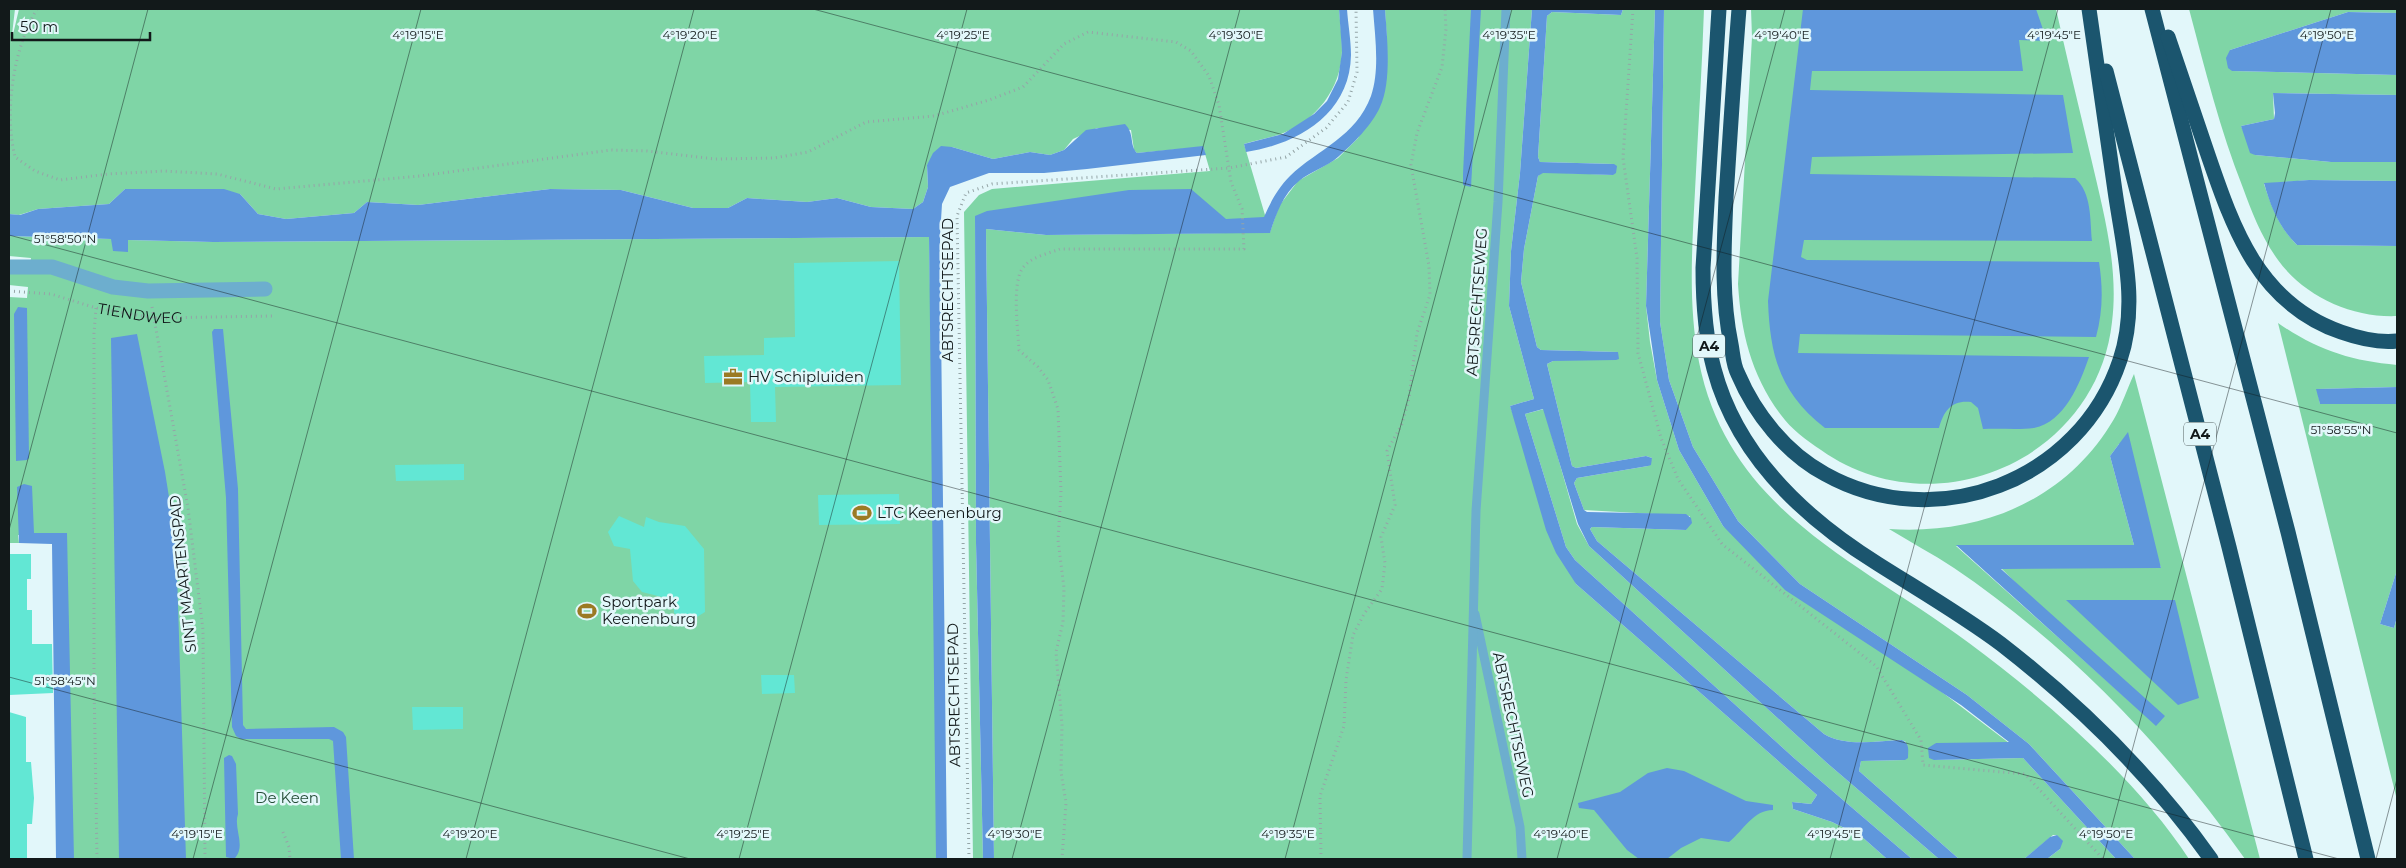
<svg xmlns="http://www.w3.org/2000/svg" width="2406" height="868" viewBox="0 0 2406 868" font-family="Montserrat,sans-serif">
	<rect width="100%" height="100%" fill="#e2f7fa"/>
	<g fill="#7fd5a6" fill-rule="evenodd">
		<path d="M9 9H15L11 43 19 9H1339C1340 23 1342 37 1342 51 1341 89 1316 121 1281 134 1269 138 1256 140 1244 144L1270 232 1279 206 1298 181 1338 158 1358 138 1385 87 1387 41 1385 9H1532L1520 173 1511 251 1509 306 1534 399 1510 406 1576 584 1817 795 1811 804 1792 802 1793 809 1832 822 1861 836 1887 859H994L986 229 1046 235 1226 233 975 216 976 543 983 859H973L964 212 979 195 992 189 1210 171 1203 147 1137 153 1134 150 1131 130 1097 128 1073 139 1064 150 1050 155 1030 152 993 159 952 147 927 165 928 187 923 202 913 209 871 207 837 198 807 202 747 198 728 208H693L621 190 550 189 418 205 367 202 354 213 286 219 258 214 240 194 125 189 109 204 38 209 19 215 9 214Z"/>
		<path d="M1623 9H1655L1646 306 1650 342 1657 380 1679 450 1723 526 2009 743H1936L1934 760 2023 758 2116 859H2047L2060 849 2057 835H2053L2024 859H1959L1859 771 1861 761 1905 760 1906 742 1902 740C1877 741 1845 747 1824 734L1597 541 1590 529 1592 527 1686 530 1690 516 1584 510 1574 483 1577 478 1648 466 1652 458 1646 456 1576 468 1572 466 1547 364 1553 361 1618 352 1541 350 1537 347 1521 282 1524 249 1538 176 1543 172 1613 175 1614 164 1540 162 1538 157 1547 16 1552 12 1621 15Z"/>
		<path d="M1664 9H1704C1702 69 1698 130 1695 191 1692 248 1688 305 1699 362 1729 512 1859 561 1969 643 2046 700 2136 778 2189 859H2135L2029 744 1967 695 1800 584 1738 521 1693 447 1669 380 1660 322Z"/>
		<path d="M1751 9H2056C2067 58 2079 108 2091 158 2103 210 2119 267 2112 322 2097 460 1933 530 1821 450 1806 440 1791 429 1781 415 1751 375 1741 332 1738 284L1752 37Z"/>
		<path d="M2189 9H2397V13L2348 12 2230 50 2232 71 2397 75V95L2273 93 2274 119 2241 126 2255 155 2331 162H2397V181L2309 180 2264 184C2272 208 2279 227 2297 245L2397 246V316C2352 318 2304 296 2278 260 2262 238 2252 213 2243 188 2220 130 2205 69 2189 9Z"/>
		<polygon points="9,236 112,239 128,249 128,240 213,242 929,237 941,859 70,859 66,535 18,535 19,543 9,543 9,297 27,298 28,287 9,285 9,273 29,274 31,258 9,256"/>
		<path d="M2278 323C2317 350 2351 361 2397 365V387L2317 389 2320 404H2397V570L2380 624 2394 628 2397 617V800Z"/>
		<path d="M2134 374 2260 859H2245C2165 746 2069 646 1954 568 1933 554 1910 542 1889 529 1980 535 2066 501 2114 419 2122 405 2127 389 2134 374ZM2119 444 2161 568H2001L2156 725 1956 546 2134 545 2110 456Z"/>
		<polygon points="1544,409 1577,524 1589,546 1827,763 1939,859 1912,859 1794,758 1575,560 1566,547 1525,414"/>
	</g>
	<g fill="#5f97dc">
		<path d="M1339 9H1347C1348 24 1351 40 1351 55 1350 114 1298 144 1246 152L1244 144 1283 134 1314 114 1327 101 1338 79 1342 52Z"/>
		<path d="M1373 9H1385C1387 36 1392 82 1380 107 1372 125 1353 144 1338 157 1327 167 1311 171 1299 181 1283 194 1276 214 1270 233L1046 235 986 229 994 859H983L976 543 975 216 987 211 1129 190 1191 189 1226 219 1264 217C1271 201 1278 188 1290 176 1318 149 1356 137 1371 96 1380 69 1375 37 1373 9Z"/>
		<polygon points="1471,9 1481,9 1471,187 1463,185 1463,174"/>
		<path d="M1532 9H1623L1621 15 1552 12 1547 16 1538 157 1540 162 1614 164 1617 166 1616 173 1613 175 1543 173 1538 176 1524 249 1521 282 1537 347 1541 350 1618 352 1619 359 1616 360 1553 361 1547 364 1572 466 1576 468 1646 456 1652 458 1651 465 1648 466 1577 478 1574 483 1584 510 1587 512 1686 514 1691 518 1692 523 1686 530 1592 527 1590 529 1597 541 1824 734C1845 747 1877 741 1902 740 1910 744 1908 750 1908 758L1905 760 1861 761 1859 771 1959 859H1939L1827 763 1589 546 1578 524 1543 409 1525 414 1566 547 1575 560 1794 758 1912 859H1887L1861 836 1832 822 1793 809 1792 802 1811 804 1817 795 1576 584 1556 553 1546 530 1510 406 1534 399 1509 306 1511 251 1520 173Z"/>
		<polygon points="1655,9 1664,9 1660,322 1669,380 1693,447 1738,521 1800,584 1967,695 2029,744 2135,859 2116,859 2023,758 1934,760 1929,758 1928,748 1936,743 2009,742 1961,705 1785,590 1723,526 1679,450 1657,380 1646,306"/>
		<path d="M1803 9H2036L2047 41 2019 40 2023 71H1812L1810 90 2063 95 2073 153 1812 157 1810 174 2075 178C2092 193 2090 220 2092 241L1804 240 1801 257 1807 260 2099 262C2103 288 2103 311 2096 337L1800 334 1798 353 2089 357C2080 383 2065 422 2034 428 2018 430 2000 428 1983 429L1978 408 1971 402C1952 400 1944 410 1939 428H1825C1780 393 1770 356 1768 301Z"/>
		<polygon points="2348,12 2397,13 2397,75 2232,71 2228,68 2226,58 2230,50"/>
		<polygon points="2273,93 2397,95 2397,162 2331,162 2255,155 2250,153 2241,126 2274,119 2275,113"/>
		<path d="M1125 124C1135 134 1129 145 1137 153L1203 146 1206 155 1087 169 1044 173H989L950 187 942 204 940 236 947 859H936L929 237 213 242 128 240V252L113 251 111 239 9 236V214L20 215 38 209 109 204 125 189H224L240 194 258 214 286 219 354 213 367 202 418 205 550 189 621 190 693 208H728L747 198 807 202 837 198 871 207 913 209 923 202 928 187 927 165 933 153 941 146 952 147 993 159 1030 152 1050 155 1064 150 1086 130Z"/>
		<path d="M2309 180 2397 181V246L2297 245C2279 227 2271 208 2264 183Z"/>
		<polygon points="18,307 27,308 29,458 27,460 16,461 14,314"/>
		<polygon points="214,329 223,329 238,489 243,725 246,729 334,727 343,732 346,737 354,859 341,859 333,741 329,739 241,739 236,736 232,727 226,498 212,332"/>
		<polygon points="137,334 165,472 176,541 186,859 119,859 111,338"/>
		<polygon points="2397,387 2397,404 2320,404 2316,389"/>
		<polygon points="2128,432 2161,568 2001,569 2165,716 2156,726 1956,545 2134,545 2110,456"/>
		<polygon points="24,484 32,486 34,533 67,533 74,859 56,859 52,544 19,543 17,487"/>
		<polygon points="2397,570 2397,617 2394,628 2380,624"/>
		<polygon points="2066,600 2175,600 2199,698 2178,705"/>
		<path d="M229 755 232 756 236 764 238 814C233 829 247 846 234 859L226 857 224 758Z"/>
		<path d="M1667 768 1684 771 1746 801 1773 805V810C1753 810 1744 830 1729 842L1701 838 1681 848 1667 859H1639L1627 850 1594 810 1579 808 1578 803 1620 792 1648 773Z"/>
		<polygon points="2057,835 2063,841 2060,849 2047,859 2024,859 2050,837"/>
	</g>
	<g fill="#62e7d4">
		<polygon points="899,261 901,385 775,387 776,422 751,422 750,382 705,383 704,356 764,355 764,338 795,337 794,263"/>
		<polygon points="464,464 464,480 396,481 395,465"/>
		<polygon points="899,494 900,524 819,525 818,495"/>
		<polygon points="619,516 644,527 646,517 659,522 685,526 704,549 705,612 692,620 687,620 674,613 674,600 642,592 633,581 630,549 614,546 608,532"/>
		<polygon points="9,554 31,554 31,579 27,579 27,610 32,610 32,644 52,644 53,693 9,695"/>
		<polygon points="761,675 794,675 795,693 762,694"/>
		<polygon points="412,707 463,707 463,729 413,730"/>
		<polygon points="9,712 26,717 26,762 31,762 34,798 32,824 27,824 27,859 9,859"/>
	</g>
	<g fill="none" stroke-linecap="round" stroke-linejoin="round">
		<g stroke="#95a5a7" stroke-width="3" stroke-dasharray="1 4" stroke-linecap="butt">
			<path d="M37 9C13 49 4 112 15 157L35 171 60 180 108 174 164 171 217 174 276 189 420 176 611 150 647 151 715 159 774 158 808 152 866 122 934 116 989 100 1023 87 1064 44 1088 32 1176 42 1191 51 1209 76 1219 105 1231 182 1242 209 1244 249H1060C1047 254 1030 257 1022 269 1012 285 1018 330 1019 350L1038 367 1048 380 1058 409 1061 493 1058 540 1064 588 1063 622 1056 652 1062 725 1061 772 1066 803 1062 859"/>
			<polyline points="1633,9 1623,158 1637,258 1638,353 1661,438 1678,479 1722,544 1876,666 1921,740 1923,765 2025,774 2103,859"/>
			<path id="s1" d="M9 291 51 294 96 308 154 318 274 316"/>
			<polyline points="152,307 188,508 203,630 205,859"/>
			<polyline points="96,308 94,333 94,680 97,859"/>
			<polyline points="283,832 289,847 290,859"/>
			<polyline points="969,859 957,216 966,193 992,184 1229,168 1286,157 1326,128 1348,102 1357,72 1356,9"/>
			<polyline points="1321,859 1320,796 1344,726 1346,680 1353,635 1364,614 1382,589 1385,563 1381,537 1395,505 1387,451 1402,424 1409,398 1417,333 1430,295 1429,266 1411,165 1417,133 1442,67 1446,29 1445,9"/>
		</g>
		<g stroke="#6daece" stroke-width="9">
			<polyline points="1475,614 1520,827 1522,859"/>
			<polyline points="1467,859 1476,511 1498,202 1506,9"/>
		</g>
		<polyline stroke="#6daece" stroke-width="15" points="9,267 52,267 113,287 148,291 265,289"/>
		<g stroke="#1b556e" stroke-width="15">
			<path d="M1719 9 1703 268C1703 302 1705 336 1714 369 1737 456 1804 518 1878 564 1919 590 1962 615 2001 644 2081 706 2152 776 2211 859"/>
			<path d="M1739 9C1734 72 1730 135 1726 198 1724 247 1721 296 1731 344 1733 354 1733 365 1738 374 1755 414 1786 453 1825 474 1936 536 2080 481 2120 360 2139 304 2123 247 2115 191 2106 130 2098 69 2089 9"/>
			<polyline points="2152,9 2288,532 2368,859"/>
			<path d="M2168 37C2181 75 2194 113 2207 152 2233 228 2258 303 2341 332 2358 338 2380 343 2397 341"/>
			<polyline points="2106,71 2229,547 2306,859"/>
		</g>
	</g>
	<path fill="none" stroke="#12191a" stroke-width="1" stroke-opacity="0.45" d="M813 9 2397 433M9 235 2339 859M9 530 148 9M9 677 690 859M193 859 421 9M466 859 694 9M739 859 967 9M1012 859 1240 9M1285 859 1512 9M1557 859 1785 9M1830 859 2058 9M2103 859 2331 9M2376 859 2397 779"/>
	<defs>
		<g id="office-bare" transform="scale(1.5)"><path d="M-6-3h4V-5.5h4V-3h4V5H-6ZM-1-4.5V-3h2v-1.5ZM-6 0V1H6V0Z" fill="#9b7a24" stroke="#e2f7fa" stroke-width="2.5" paint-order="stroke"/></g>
		<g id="stadium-bare" transform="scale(1.5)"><path d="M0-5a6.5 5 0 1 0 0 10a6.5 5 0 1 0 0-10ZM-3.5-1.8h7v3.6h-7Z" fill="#9b7a24" stroke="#e2f7fa" stroke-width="2.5" paint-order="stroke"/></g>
	</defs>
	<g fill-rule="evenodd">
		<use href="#office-bare" x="733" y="377"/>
		<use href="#stadium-bare" x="862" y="513"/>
		<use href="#stadium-bare" x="587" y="611"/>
	</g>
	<g text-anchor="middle" stroke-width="5" stroke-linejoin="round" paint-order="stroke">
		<g fill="#e2f7fa" stroke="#505c5d" stroke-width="1">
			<rect x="1693" y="334.5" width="32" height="23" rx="4"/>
			<rect x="2184" y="422.5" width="32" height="23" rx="4"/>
		</g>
		<g font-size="14" font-weight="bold" fill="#12191a">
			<text x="1709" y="351">A4</text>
			<text x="2200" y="439">A4</text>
		</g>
		<g font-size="15" fill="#12191a" stroke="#e2f7fa">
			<text transform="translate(948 290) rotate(-90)" y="5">ABTSRECHTSEPAD</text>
			<text transform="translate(1477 302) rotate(-86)" y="5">ABTSRECHTSEWEG</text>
			<text dy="5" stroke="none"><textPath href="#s1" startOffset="134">TIENDWEG</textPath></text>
			<text transform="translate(183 574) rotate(-96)" y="5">SINT MAARTENSPAD</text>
			<text transform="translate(954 695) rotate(-91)" y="5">ABTSRECHTSEPAD</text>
			<text transform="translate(1513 725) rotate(78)" y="5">ABTSRECHTSEWEG</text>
		</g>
		<g font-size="15" fill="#12191a" stroke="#e2f7fa" text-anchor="start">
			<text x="748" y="382">HV Schipluiden</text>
			<text x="877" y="518">LTC Keenenburg</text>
			<text x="602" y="607">Sportpark<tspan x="602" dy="17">Keenenburg</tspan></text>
		</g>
		<g font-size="15" fill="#234c36" stroke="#e2f7fa">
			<text x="287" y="803">De Keen</text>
		</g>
	</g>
	<g font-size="12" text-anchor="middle" fill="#12191a" stroke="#e2f7fa" stroke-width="5" stroke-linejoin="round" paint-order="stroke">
		<text x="418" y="39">4°19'15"E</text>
		<text x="690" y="39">4°19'20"E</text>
		<text x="963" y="39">4°19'25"E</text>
		<text x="1236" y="39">4°19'30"E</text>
		<text x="1509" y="39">4°19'35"E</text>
		<text x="1782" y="39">4°19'40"E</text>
		<text x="2054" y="39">4°19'45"E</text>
		<text x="2327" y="39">4°19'50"E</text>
		<text x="65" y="243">51°58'50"N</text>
		<text x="2341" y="434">51°58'55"N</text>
		<text x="65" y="685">51°58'45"N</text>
		<text x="197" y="838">4°19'15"E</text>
		<text x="470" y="838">4°19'20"E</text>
		<text x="743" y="838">4°19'25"E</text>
		<text x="1015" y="838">4°19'30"E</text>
		<text x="1288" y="838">4°19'35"E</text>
		<text x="1561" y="838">4°19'40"E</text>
		<text x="1834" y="838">4°19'45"E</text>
		<text x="2106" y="838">4°19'50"E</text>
	</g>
	<rect width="2406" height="868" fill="none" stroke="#12191a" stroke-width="20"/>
	<path d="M12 32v8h138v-8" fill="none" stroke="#12191a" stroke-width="2.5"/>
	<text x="20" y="32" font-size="15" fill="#12191a" stroke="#e2f7fa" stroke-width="4" paint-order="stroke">50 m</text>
</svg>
